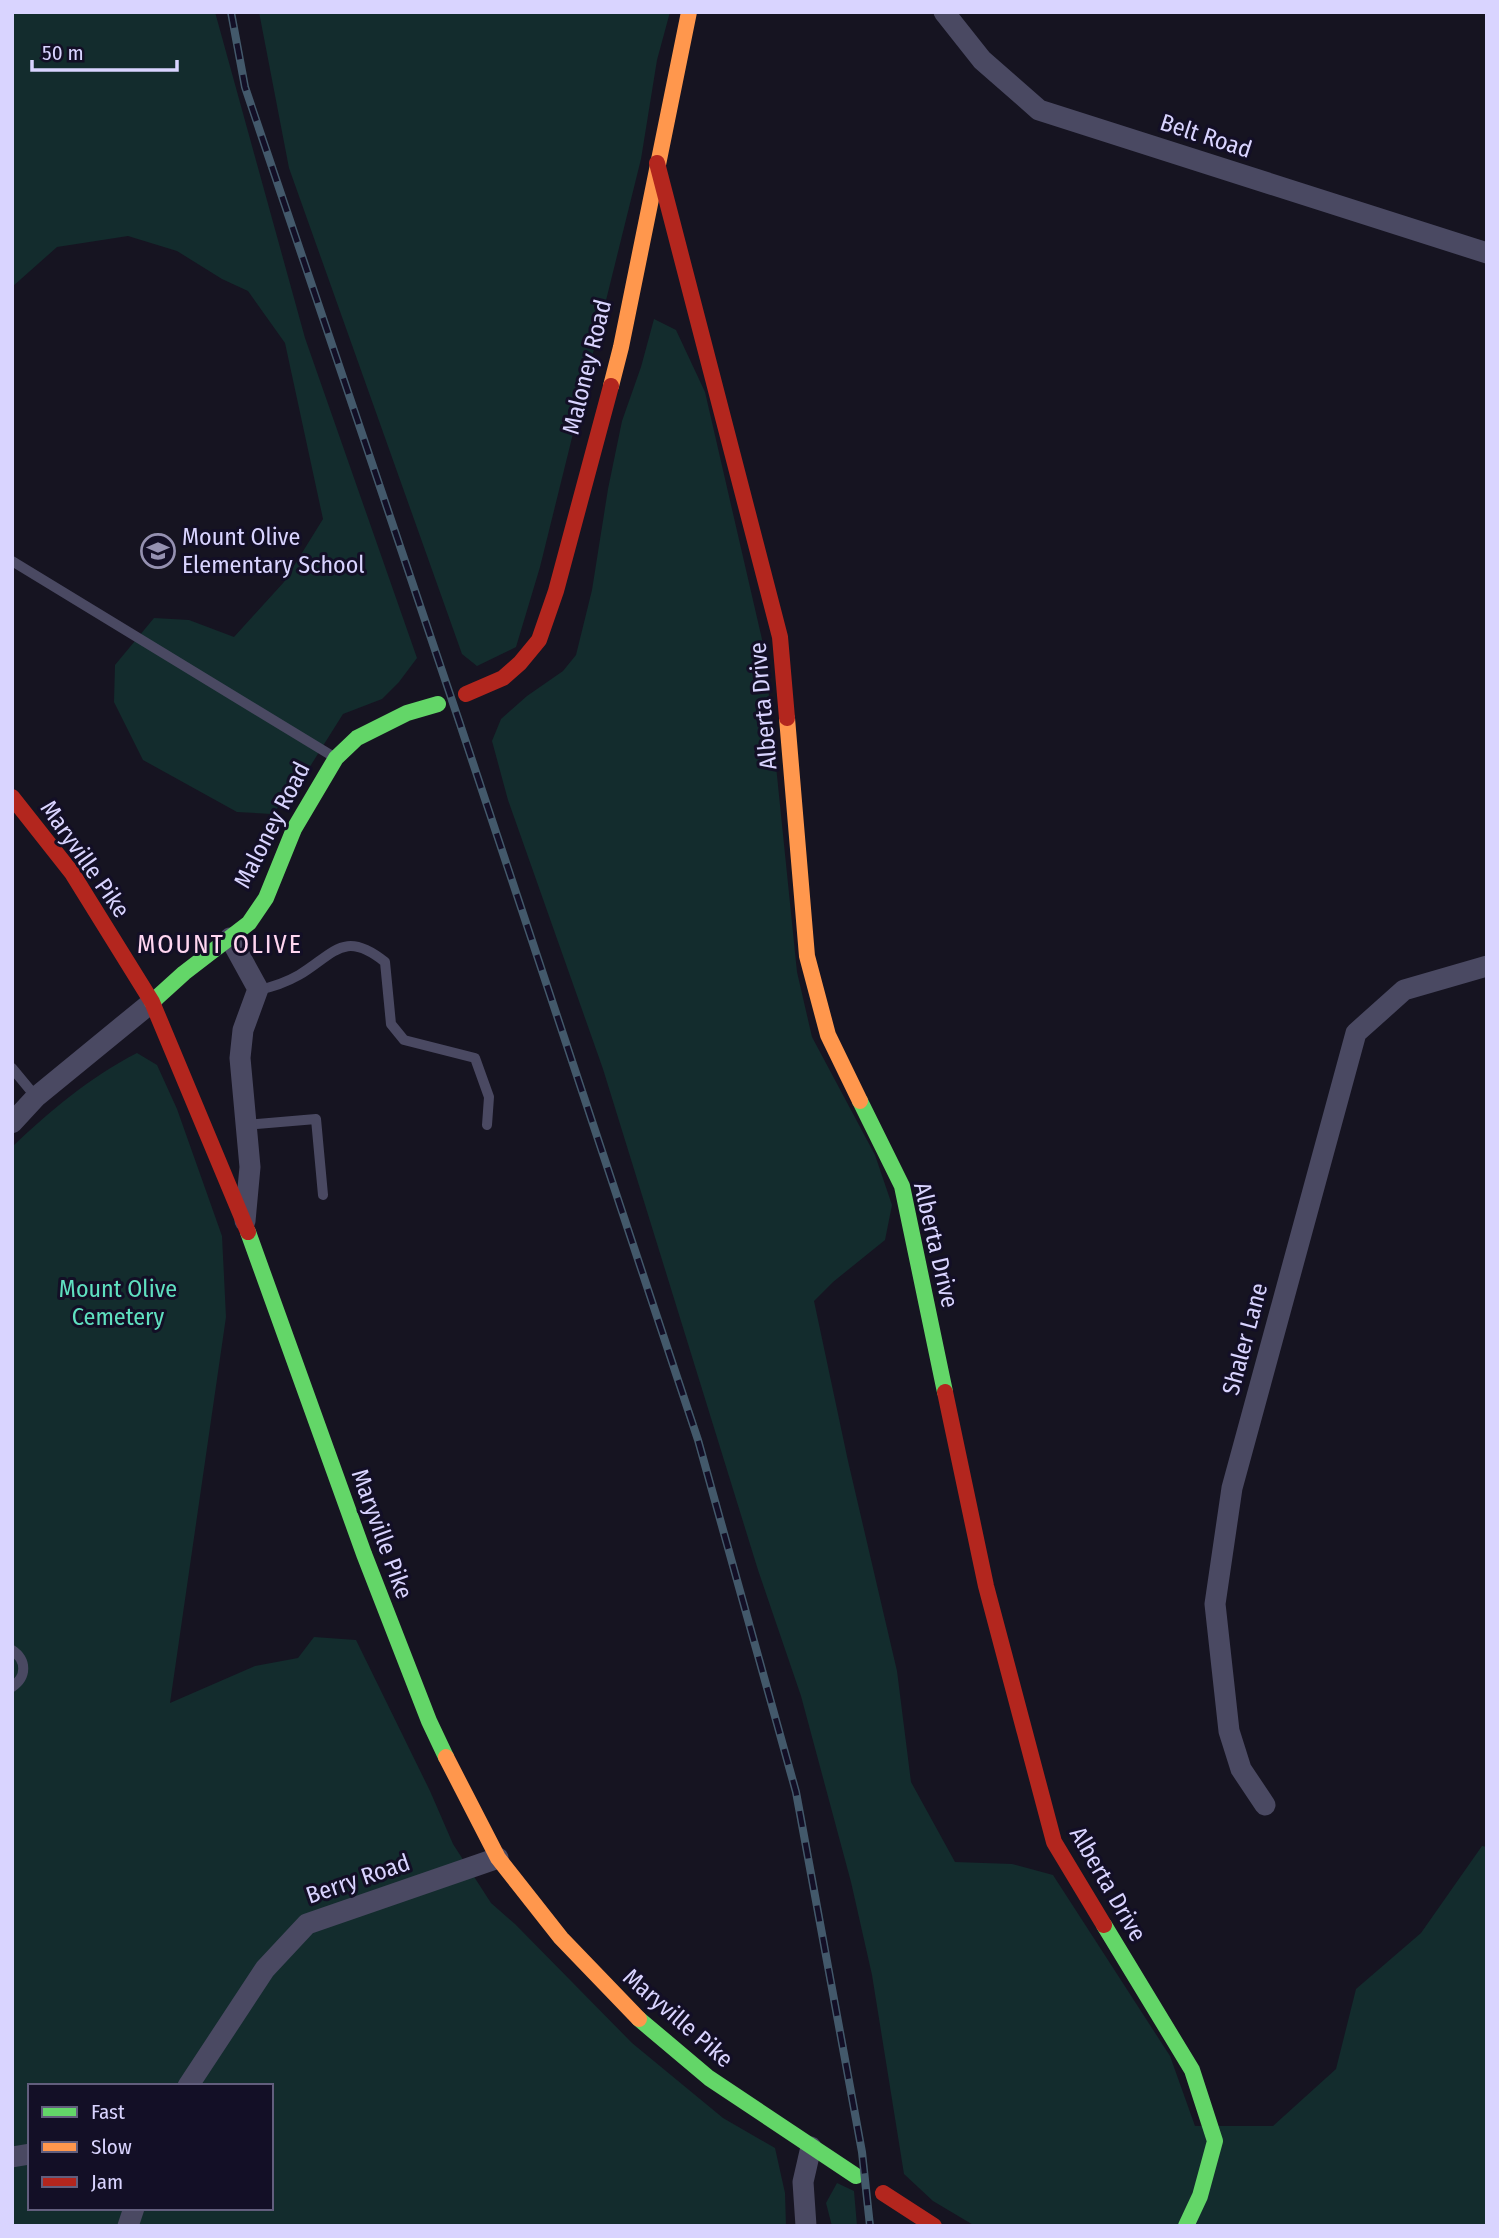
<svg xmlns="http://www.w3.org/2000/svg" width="1499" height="2238" viewBox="0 0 1499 2238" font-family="'Fira Sans Condensed',sans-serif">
	<rect width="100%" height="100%" fill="#161421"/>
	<g fill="#132c2d" fill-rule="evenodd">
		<polygon points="12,12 215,12 305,338 417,658 399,682 382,699 343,714 299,784 272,814 237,812 143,760 114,702 115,665 154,618 189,620 234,637 284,582 323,519 285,343 248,291 222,279 177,251 128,236 57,247 12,287"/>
		<polygon points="259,12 670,12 657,60 641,159 540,567 516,647 477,666 462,654 289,168"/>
		<polygon points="654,319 676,330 705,392 764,648 797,972 812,1037 875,1155 892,1205 885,1240 833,1282 814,1301 848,1461 897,1671 911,1782 955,1862 1012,1864 1053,1875 1170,2056 1195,2126 1273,2126 1336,2069 1356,1989 1421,1933 1482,1846 1487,1847 1487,2226 975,2226 933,2201 904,2174 872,1975 851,1882 801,1696 758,1570 603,1069 508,800 492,741 501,719 527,696 563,671 576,655 592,590 608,489 622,421 641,367"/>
		<path d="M137 1053 157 1065 177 1109 222 1236 226 1317 170 1703 255 1666 298 1658 314 1637 356 1640 430 1791 453 1844 491 1903 515 1924 632 2043 723 2118 775 2148 785 2193 786 2226H12V1147C50 1111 90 1077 137 1053ZM30 2086H271V2208H30Z"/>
		<polygon points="837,2183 854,2191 857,2226 832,2226 826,2203"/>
	</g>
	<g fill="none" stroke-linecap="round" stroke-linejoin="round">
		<g stroke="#4a4962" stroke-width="10">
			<polyline points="12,561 334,757"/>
			<path d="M258 990C273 987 285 983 299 975 334 954 344 929 385 962L391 1024 404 1040 475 1058 489 1097 487 1125"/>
			<polyline points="12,1068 36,1097"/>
			<polyline points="245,1125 316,1119 323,1195"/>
			<path d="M12 1650C27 1660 27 1677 12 1687"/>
		</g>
		<g stroke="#4a4962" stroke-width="21">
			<polyline points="944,12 982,60 1039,110 1487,253"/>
			<polyline points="230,938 258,989 243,1030 240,1058 250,1167 245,1221"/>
			<polyline points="12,1123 36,1097 152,1002"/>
			<polyline points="1265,1805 1241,1769 1229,1731 1215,1604 1232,1488 1356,1033 1404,990 1487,966"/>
			<polyline points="188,2086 265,1969 307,1924 498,1858"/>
			<polyline points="12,2157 30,2154"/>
			<polyline points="128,2226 134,2208"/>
			<polyline points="806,2226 803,2182 811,2147"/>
		</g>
		<g stroke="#63d668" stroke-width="16">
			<polyline points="152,1002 184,973 249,923 266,898 294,829 336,758 357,738 407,713 438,704"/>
			<polyline points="860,1101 902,1186 945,1392"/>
			<polyline points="248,1232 364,1554 429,1721 446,1757"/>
			<polyline points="1104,1925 1192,2070 1215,2141 1200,2196 1186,2226"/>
			<polyline points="639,2019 709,2078 856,2176"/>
		</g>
		<g stroke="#ff974d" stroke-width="16">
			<polyline points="611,386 621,347 689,12"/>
			<polyline points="787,718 807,956 828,1035 860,1101"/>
			<polyline points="446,1757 498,1858 561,1938 639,2019"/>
		</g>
		<g stroke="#b3261e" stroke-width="16">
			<polyline points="657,163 780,637 787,718"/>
			<polyline points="466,694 503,678 520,663 539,640 556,591 611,386"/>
			<polyline points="12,797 72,873 152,1002 248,1232"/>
			<polyline points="945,1392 986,1586 1054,1842 1104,1925"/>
			<polyline points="883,2193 934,2226"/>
		</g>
		<g stroke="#43596b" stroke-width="8">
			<polyline id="rail" points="231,12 245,87 460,724 698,1440 796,1792 862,2152 870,2226"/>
		</g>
		<use href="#rail" stroke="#130f26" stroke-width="5" stroke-dasharray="16" stroke-linecap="butt"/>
	</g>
	<defs>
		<g id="school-ring" transform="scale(1.75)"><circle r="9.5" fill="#130f26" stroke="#9591b1" stroke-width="1.5"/><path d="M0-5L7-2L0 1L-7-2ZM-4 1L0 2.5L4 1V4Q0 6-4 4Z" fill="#9591b1"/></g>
	</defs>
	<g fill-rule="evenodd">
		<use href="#school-ring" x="158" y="551"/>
	</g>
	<g text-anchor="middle" stroke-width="6" stroke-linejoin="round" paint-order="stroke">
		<g font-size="24" fill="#d9d4ff" stroke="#130f26">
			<text transform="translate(1206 136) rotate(18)" y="8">Belt Road</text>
			<text transform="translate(587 367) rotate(-76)" y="8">Maloney Road</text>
			<text transform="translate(763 706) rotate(-95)" y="8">Alberta Drive</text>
			<text transform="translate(272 825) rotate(-63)" y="8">Maloney Road</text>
			<text transform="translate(85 859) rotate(55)" y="8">Maryville Pike</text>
			<text transform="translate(936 1245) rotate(77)" y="8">Alberta Drive</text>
			<text transform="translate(1245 1339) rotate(-75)" y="8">Shaler Lane</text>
			<text transform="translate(382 1534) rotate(70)" y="8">Maryville Pike</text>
			<text transform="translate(358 1879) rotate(-19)" y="8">Berry Road</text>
			<text transform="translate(1108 1884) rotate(60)" y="8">Alberta Drive</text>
			<text transform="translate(678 2018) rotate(41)" y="8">Maryville Pike</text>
		</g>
		<g font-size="24" fill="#d9d4ff" stroke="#130f26" text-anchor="start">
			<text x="182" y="545">Mount Olive<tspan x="182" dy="28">Elementary School</tspan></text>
		</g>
		<g font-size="24" fill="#5fe0c0" stroke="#130f26">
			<text x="118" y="1297">Mount Olive<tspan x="118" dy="28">Cemetery</tspan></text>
		</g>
		<g font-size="26" letter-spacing="2" fill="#ffd6f0" stroke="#130f26">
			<text x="220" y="953">MOUNT OLIVE</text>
		</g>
	</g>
	<rect width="1499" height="2238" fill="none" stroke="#d9d4ff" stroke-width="28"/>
	<rect x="28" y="2084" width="245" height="126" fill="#130f26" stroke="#625e7d" stroke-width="2"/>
	<rect x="42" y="2107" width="35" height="10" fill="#63d668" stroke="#625e7d" stroke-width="2"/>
	<text x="91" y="2119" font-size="21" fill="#d9d4ff">Fast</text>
	<rect x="42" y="2142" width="35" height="10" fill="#ff974d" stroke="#625e7d" stroke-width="2"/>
	<text x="91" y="2154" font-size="21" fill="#d9d4ff">Slow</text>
	<rect x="42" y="2177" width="35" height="10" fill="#b3261e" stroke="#625e7d" stroke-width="2"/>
	<text x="91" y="2189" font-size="21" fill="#d9d4ff">Jam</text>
	<path d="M32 60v10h145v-10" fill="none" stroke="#d9d4ff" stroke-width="3.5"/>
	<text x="42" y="60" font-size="21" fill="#d9d4ff" stroke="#130f26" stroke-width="5" paint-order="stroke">50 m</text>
</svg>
